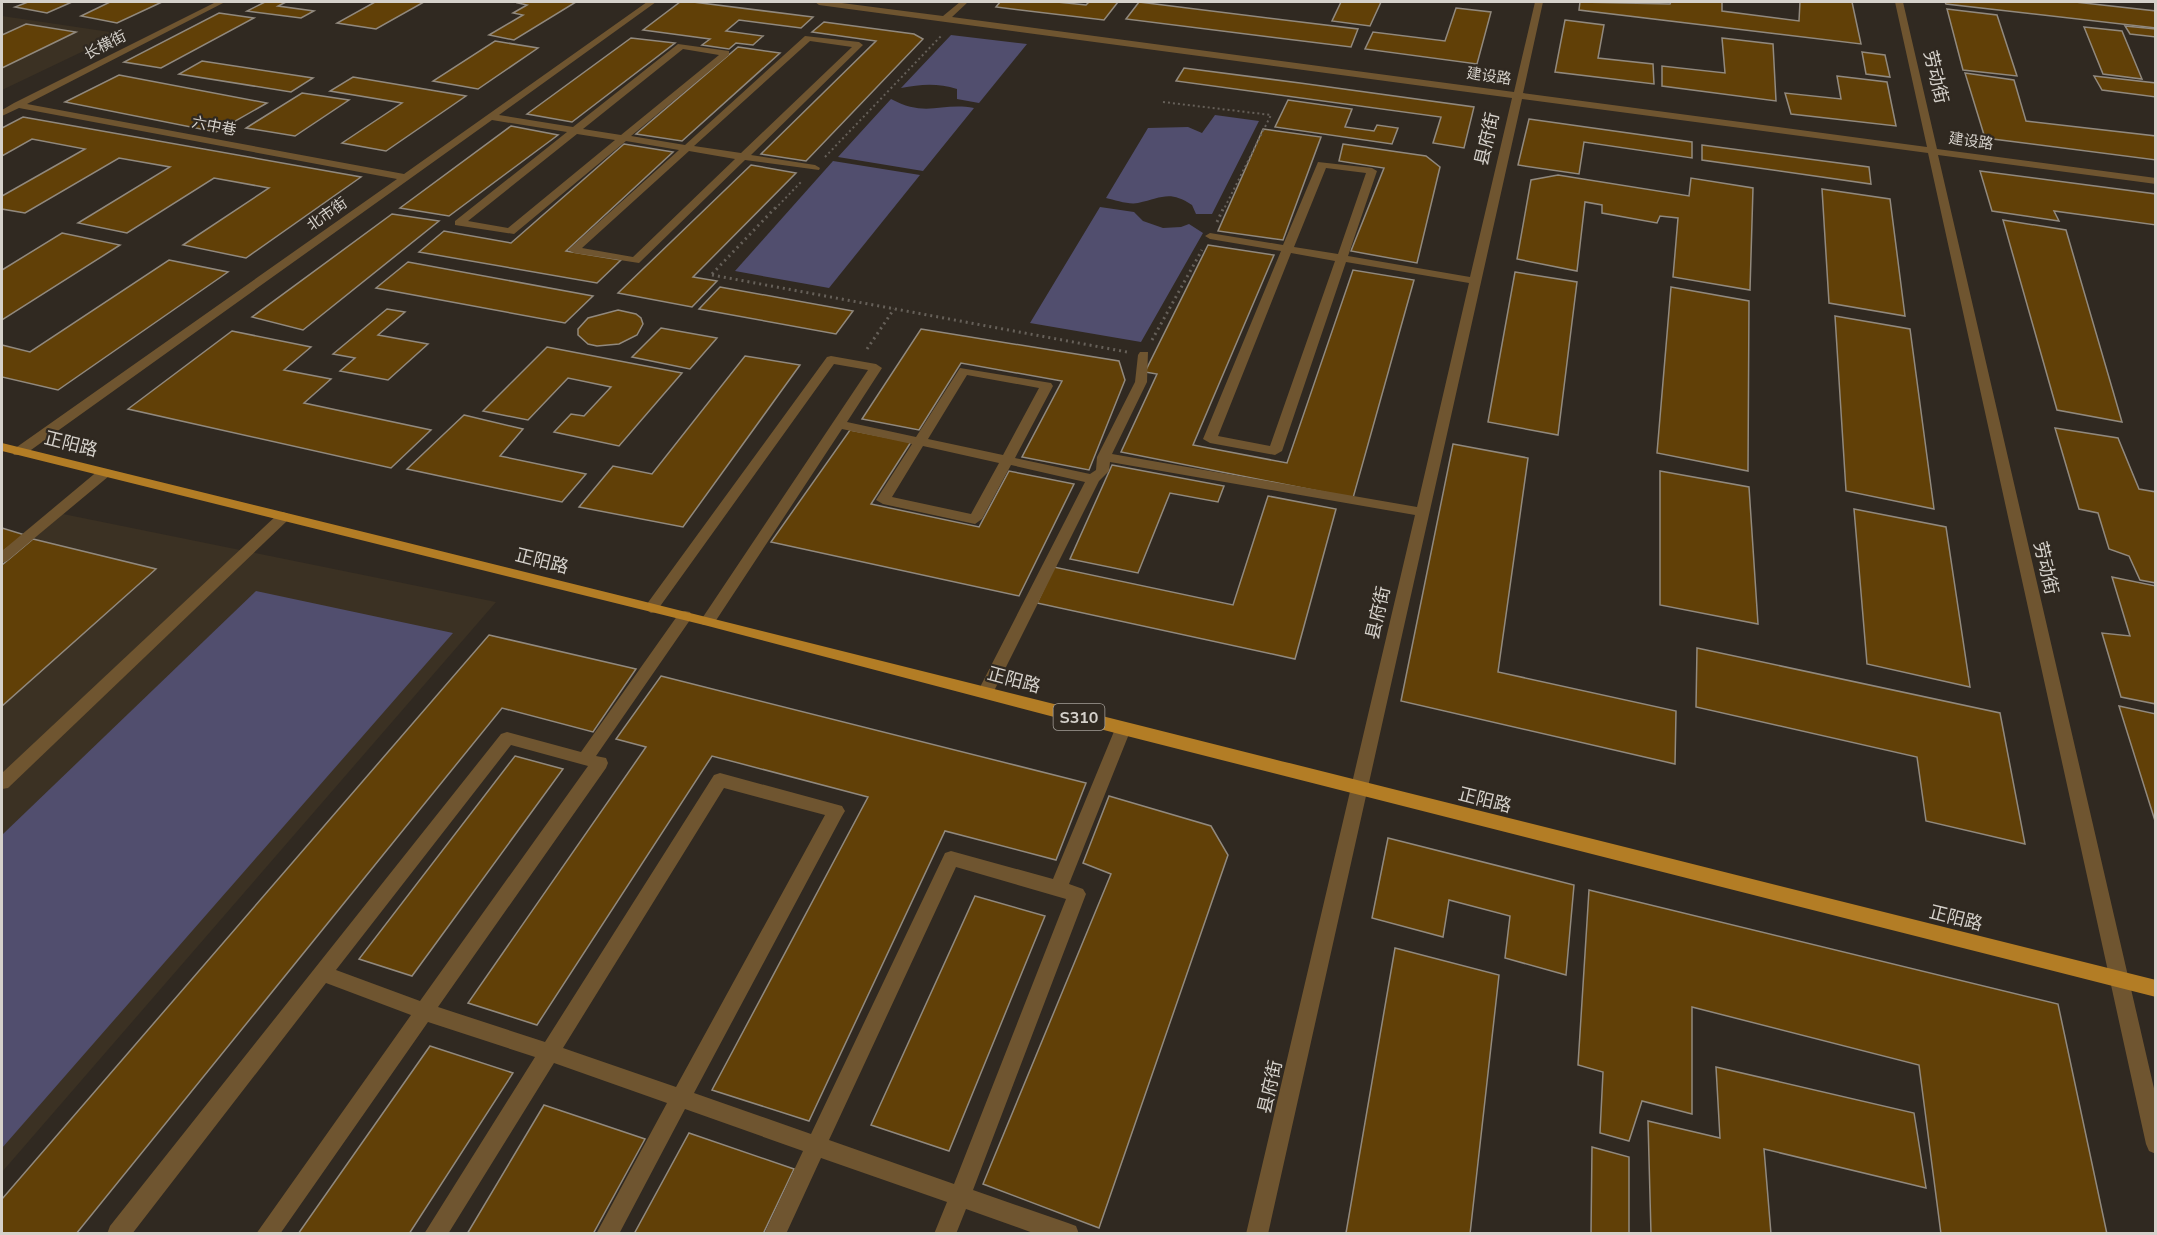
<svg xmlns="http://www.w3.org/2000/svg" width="2157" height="1235" viewBox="0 0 2157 1235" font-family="'Nunito Sans','Noto Sans SC',sans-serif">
	<rect width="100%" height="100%" fill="#302921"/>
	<g fill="#3b3123">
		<polygon points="2,16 110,32 113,37 2,90"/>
		<polygon points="63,514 496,602 2,1172 2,564"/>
	</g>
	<g fill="#514e6e">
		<path d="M951 35 1027 44 979 103 957 99V89C938 83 921 84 901 88Z"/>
		<path d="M891 99C926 118 941 102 974 108L923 171 838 157Z"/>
		<path d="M1215 115 1259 121 1212 214H1196L1192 205C1169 190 1162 198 1138 203 1129 205 1115 200 1106 198L1148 128 1188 127 1202 133Z"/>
		<polygon points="833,161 920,175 829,288 735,271"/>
		<polygon points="1100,207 1134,212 1143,221 1163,228 1181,227 1189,224 1203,233 1141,342 1030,323"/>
		<polygon points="256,591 453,633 2,1148 2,835"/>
	</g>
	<g fill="#614007" stroke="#91897e" stroke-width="1.5">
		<polygon points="28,2 72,2 47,13 15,7"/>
		<polygon points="110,2 162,2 117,23 81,16"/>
		<polygon points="265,2 286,2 278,6 314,11 301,18 247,11"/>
		<polygon points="375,2 424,2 376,29 337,23"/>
		<polygon points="520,2 576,2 514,40 489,35 523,15 513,13 527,5 518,3"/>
		<polygon points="680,2 693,2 813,17 801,28 739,20 726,31 763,36 753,45 736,43 729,49 702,45 710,39 643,30"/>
		<polygon points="1000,2 1057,2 1086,5 1089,2 1118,2 1104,20 996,7"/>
		<polygon points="1139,2 1358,29 1351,47 1126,19"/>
		<polygon points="1341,2 1381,2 1370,26 1332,21"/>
		<polygon points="1580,2 1670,4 1671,2 1722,2 1722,11 1799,21 1800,2 1852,2 1861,44 1579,10"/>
		<polygon points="1945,2 2075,2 2156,11 2156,28 1946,4"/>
		<polygon points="1456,8 1491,12 1477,64 1365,49 1373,32 1445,41"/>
		<polygon points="1947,9 1997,15 2017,76 1963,70"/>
		<polygon points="219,13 254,18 161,68 124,62"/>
		<polygon points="1565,20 1604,25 1598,58 1653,64 1654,84 1555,72"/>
		<polygon points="824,22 914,34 923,39 806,161 761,154 876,41 812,32"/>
		<polygon points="26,24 76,32 2,68 2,35"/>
		<polygon points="2125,26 2156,29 2156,37 2130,34"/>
		<polygon points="2084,27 2122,31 2142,79 2103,74"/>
		<polygon points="631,38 675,43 572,122 527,114"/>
		<polygon points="1722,38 1773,44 1776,101 1662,86 1662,66 1725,73"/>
		<polygon points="495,41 538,48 478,89 433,81"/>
		<polygon points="738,47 780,53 682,141 636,134"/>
		<polygon points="1862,52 1885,55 1890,77 1866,74"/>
		<polygon points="202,61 313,78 291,92 179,74"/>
		<polygon points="1184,68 1300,83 1474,107 1464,148 1433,143 1441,117 1176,81"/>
		<polygon points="1965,73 2014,80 2026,121 2156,136 2156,160 1985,138"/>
		<polygon points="119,75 267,103 216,132 65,102"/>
		<polygon points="1837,76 1887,82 1896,126 1791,114 1785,93 1841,99"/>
		<polygon points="2094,76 2156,83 2156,97 2102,90"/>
		<polygon points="353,77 466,96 386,151 342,143 402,103 330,91"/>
		<polygon points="302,93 349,100 295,136 246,128"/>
		<polygon points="1288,100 1352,109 1345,127 1374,131 1377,125 1398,128 1392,144 1275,127"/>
		<polygon points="23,117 361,177 246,258 183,245 269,188 214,178 127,233 78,223 170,167 119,158 25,213 2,209 2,196 85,149 32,139 2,156 2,128"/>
		<polygon points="1529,119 1692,142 1692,158 1584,142 1579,174 1518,165"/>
		<polygon points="511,126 558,135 449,216 400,208"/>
		<polygon points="1263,129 1321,137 1283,240 1218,231"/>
		<polygon points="624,144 673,152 566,251 621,260 597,283 419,252 444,231 511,243"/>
		<polygon points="1343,144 1426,156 1440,167 1417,263 1351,251 1384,168 1339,161"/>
		<polygon points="1702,145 1869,167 1871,184 1702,160"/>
		<polygon points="751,165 796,173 693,277 717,281 692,307 618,293"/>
		<polygon points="1980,171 2156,194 2156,225 2054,211 2059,221 1992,211"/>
		<polygon points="1558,175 1689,196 1691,178 1753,188 1750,290 1673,277 1678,218 1660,216 1657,223 1602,213 1602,205 1585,202 1577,271 1517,259 1531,180"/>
		<polygon points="1822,189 1890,199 1905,316 1829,303"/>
		<polygon points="392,214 439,221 303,330 252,317"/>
		<polygon points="2003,220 2066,230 2122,422 2057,410"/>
		<polygon points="62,233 120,245 2,320 2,270"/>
		<polygon points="1208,245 1274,255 1193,445 1287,463 1353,270 1414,280 1353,498 1121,452 1157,374 1145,372"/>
		<polygon points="169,260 228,272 58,390 2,377 2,345 30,352"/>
		<polygon points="408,262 593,296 565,323 376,288"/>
		<polygon points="1515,272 1577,282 1558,435 1488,422"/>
		<polygon points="720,287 853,311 836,334 699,309"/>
		<polygon points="1671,287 1749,301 1748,471 1657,453"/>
		<polygon points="387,309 405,312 378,335 428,344 388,380 340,371 355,358 333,354"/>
		<polygon points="618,310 636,314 641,318 643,324 637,335 619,344 597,346 588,344 578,335 578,329 588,318"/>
		<polygon points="1835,316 1910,329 1934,509 1846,491"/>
		<polygon points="661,328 717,338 690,369 632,357"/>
		<polygon points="921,329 1119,361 1125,380 1089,470 1022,457 1062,381 961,363 919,430 862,419"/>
		<polygon points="232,331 311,347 284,370 331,379 304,403 431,430 391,468 128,409"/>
		<polygon points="547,347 682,373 619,446 554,432 571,414 584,416 611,387 568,378 528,420 483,411"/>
		<polygon points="745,356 800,365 683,527 579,507 613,466 652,474"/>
		<polygon points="464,415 523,429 500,456 586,474 562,502 407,469"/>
		<polygon points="2055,428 2118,438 2139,489 2156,492 2156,583 2140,580 2129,556 2109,549 2098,513 2079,509"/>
		<polygon points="850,430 911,442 871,504 979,527 1009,471 1074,484 1019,596 771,542"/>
		<polygon points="1453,444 1528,458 1498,672 1676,711 1675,764 1401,701"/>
		<polygon points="1112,465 1224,486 1218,502 1170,493 1138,573 1070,559"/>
		<polygon points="1660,471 1749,487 1758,624 1660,605"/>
		<polygon points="1268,496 1336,509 1295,659 1037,603 1054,567 1233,605"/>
		<polygon points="1854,509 1946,527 1970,687 1867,664"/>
		<polygon points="2,528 25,535 2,552"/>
		<polygon points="33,539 156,569 2,706 2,565"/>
		<polygon points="2112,577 2156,586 2156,704 2121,697 2102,633 2130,636"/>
		<polygon points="489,635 636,669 593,732 502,708 76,1234 2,1234 2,1199"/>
		<polygon points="1697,648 2000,713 2025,844 1926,821 1917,757 1696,707"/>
		<polygon points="661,676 1086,783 1056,860 945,831 809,1121 712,1090 868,797 712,756 537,1025 468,1003 646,747 616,739"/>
		<polygon points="2119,706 2156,714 2156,824"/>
		<polygon points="515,756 563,769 412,976 359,959"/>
		<polygon points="1109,796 1211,826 1228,855 1099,1228 983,1184 1111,874 1083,863"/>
		<polygon points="1388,838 1574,885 1566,975 1505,958 1510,916 1449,900 1443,937 1372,918"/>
		<polygon points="1589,890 2058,1004 2107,1234 1941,1234 1919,1065 1692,1007 1692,1114 1642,1101 1629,1141 1600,1133 1603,1072 1578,1065"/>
		<polygon points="975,896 1045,916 949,1151 871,1125"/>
		<polygon points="1395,948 1499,975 1470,1234 1346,1233"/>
		<polygon points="430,1046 513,1073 409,1234 298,1234"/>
		<polygon points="1716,1067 1914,1113 1926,1188 1764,1149 1771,1234 1651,1234 1648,1121 1720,1138"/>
		<polygon points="544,1105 645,1139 593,1234 467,1234"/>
		<polygon points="689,1133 794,1169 763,1234 634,1234"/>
		<polygon points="1592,1147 1629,1157 1629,1234 1591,1234"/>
	</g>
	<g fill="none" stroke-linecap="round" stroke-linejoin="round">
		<g stroke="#666059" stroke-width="2" stroke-dasharray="2 3" stroke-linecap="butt">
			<polyline points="1163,102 1271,115 1224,209"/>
			<polyline points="825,157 942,35"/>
			<polyline points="775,209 801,182"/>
		</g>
		<g stroke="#666059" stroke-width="3" stroke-dasharray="2 4" stroke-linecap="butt">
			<polyline points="1217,222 1224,207"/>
			<polyline points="712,274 776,207"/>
			<polyline points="712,275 1127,352"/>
			<polyline points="1152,340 1202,250"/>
			<polyline points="867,349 894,309"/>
		</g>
		<g fill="#6f5530" fill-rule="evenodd">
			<path d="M216 2H225L27 104 404 174 647 2H656L499 115 573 127 678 44 729 51V55L631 136 685 145 805 36 859 42 863 45 751 155 815 165 820 168 819 170 745 160 639 263 574 253 568 250 679 150 626 141 514 234 455 225V221L567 132 492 120 24 455H14L12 452 14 449 397 179 19 108 2 116V110L14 103ZM810 41 852 47 741 153 694 146ZM683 49 719 55 621 135 583 129ZM577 134 615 140 508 228 468 221ZM689 151 735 159 633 257 582 248Z"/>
			<path d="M815 2H834L943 16 960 2H968L952 17 1514 92 1535 2H1543L1523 93 1927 147 1895 2H1903L1937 149 2156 178V184L1938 155 2156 1097V1154L2149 1151 2146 1144 1928 153 1522 99 1268 1234H1246L1415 515 1110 462 1109 471 1099 481 991 697H979L977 693 1085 482 1011 465 982 519 975 524 883 504 876 500 912 444 842 429 713 625H703L700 621 703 617 868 370 834 364 656 612 651 613 644 608 827 357 831 356 876 364 882 368 847 422 916 437 960 368 1051 383 1053 386 1015 458 1090 474 1096 470 1097 457 1135 382 1138 355 1140 352H1148L1147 382 1112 454 1417 507 1469 283 1346 262 1282 451 1275 455 1210 443 1203 439 1281 251 1210 239 1205 236 1210 233 1283 245 1318 162 1372 168 1377 171 1348 256 1470 277 1512 98 819 5ZM1326 168 1366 173 1338 254 1294 247ZM1291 253 1335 261 1270 446 1218 436ZM967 375 1039 388 1003 455 928 439ZM923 446 999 463 971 514 892 497Z"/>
			<polygon points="104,469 109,470 111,473 109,476 7,561 2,563 2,551 99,470"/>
			<polygon points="283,512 288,514 290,517 288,520 8,788 2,789 2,773 278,514"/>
			<path d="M685 611 690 612 692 616 690 620 596 756 606 758 608 763 606 768 438 1007 545 1042 714 775 720 773 842 806 845 811 842 816 694 1093 811 1134 945 853 951 851 1053 879 1115 729 1117 725H1129L1131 729 1069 884 1083 889 1086 894 973 1190 1068 1223 1076 1226 1079 1234H1036L966 1209 956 1234H934L947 1202 821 1158 786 1234H764L803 1151 685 1109 619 1234H596L667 1103 554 1063 448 1234H424L535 1057 428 1022 280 1234H256L411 1015 326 983 132 1234H107L110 1226 501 734 507 732 581 752 680 612ZM511 745 588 766 420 1001 336 970ZM724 788 825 815 676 1087 563 1048ZM956 867 1066 899 954 1184 829 1140Z"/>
		</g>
		<path fill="#b37d25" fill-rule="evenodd" d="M2 443C721 619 1438 801 2156 980V997L1123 735 708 626 2 451Z"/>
	</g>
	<g text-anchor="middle" stroke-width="4.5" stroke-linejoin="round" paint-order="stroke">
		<g font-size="15" fill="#d5d1cb" stroke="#302921">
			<text transform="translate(105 45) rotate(-27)" y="5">长横街</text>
			<text transform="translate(1489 76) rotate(8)" y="5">建设路</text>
			<text transform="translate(214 126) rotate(11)" y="5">六中巷</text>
			<text transform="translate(1971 141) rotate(8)" y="5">建设路</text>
			<text transform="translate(327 214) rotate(-35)" y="5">北市街</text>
		</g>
		<rect fill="#302921" stroke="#a49f98" stroke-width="1.5" x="1053.5" y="704" width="51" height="26" rx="4.5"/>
		<g font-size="16" font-weight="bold" fill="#d5d1cb">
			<text x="1079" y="723">S310</text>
		</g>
		<g font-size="18" fill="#d5d1cb" stroke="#302921">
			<text transform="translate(1936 77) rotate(77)" y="6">劳动街</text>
			<text transform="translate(1487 139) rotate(-77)" y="6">县府街</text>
			<text transform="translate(71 444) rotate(14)" y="6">正阳路</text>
			<text transform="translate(542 561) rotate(14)" y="6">正阳路</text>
			<text transform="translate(2046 568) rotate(77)" y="6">劳动街</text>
			<text transform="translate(1378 613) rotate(-77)" y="6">县府街</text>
			<text transform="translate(1014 680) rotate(15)" y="6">正阳路</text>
			<text transform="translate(1485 800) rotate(14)" y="6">正阳路</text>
			<text transform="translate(1956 918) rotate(14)" y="6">正阳路</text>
			<text transform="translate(1270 1087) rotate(-77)" y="6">县府街</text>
		</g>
	</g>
	<rect width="2157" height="1235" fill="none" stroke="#d5d1cb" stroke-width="6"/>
</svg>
